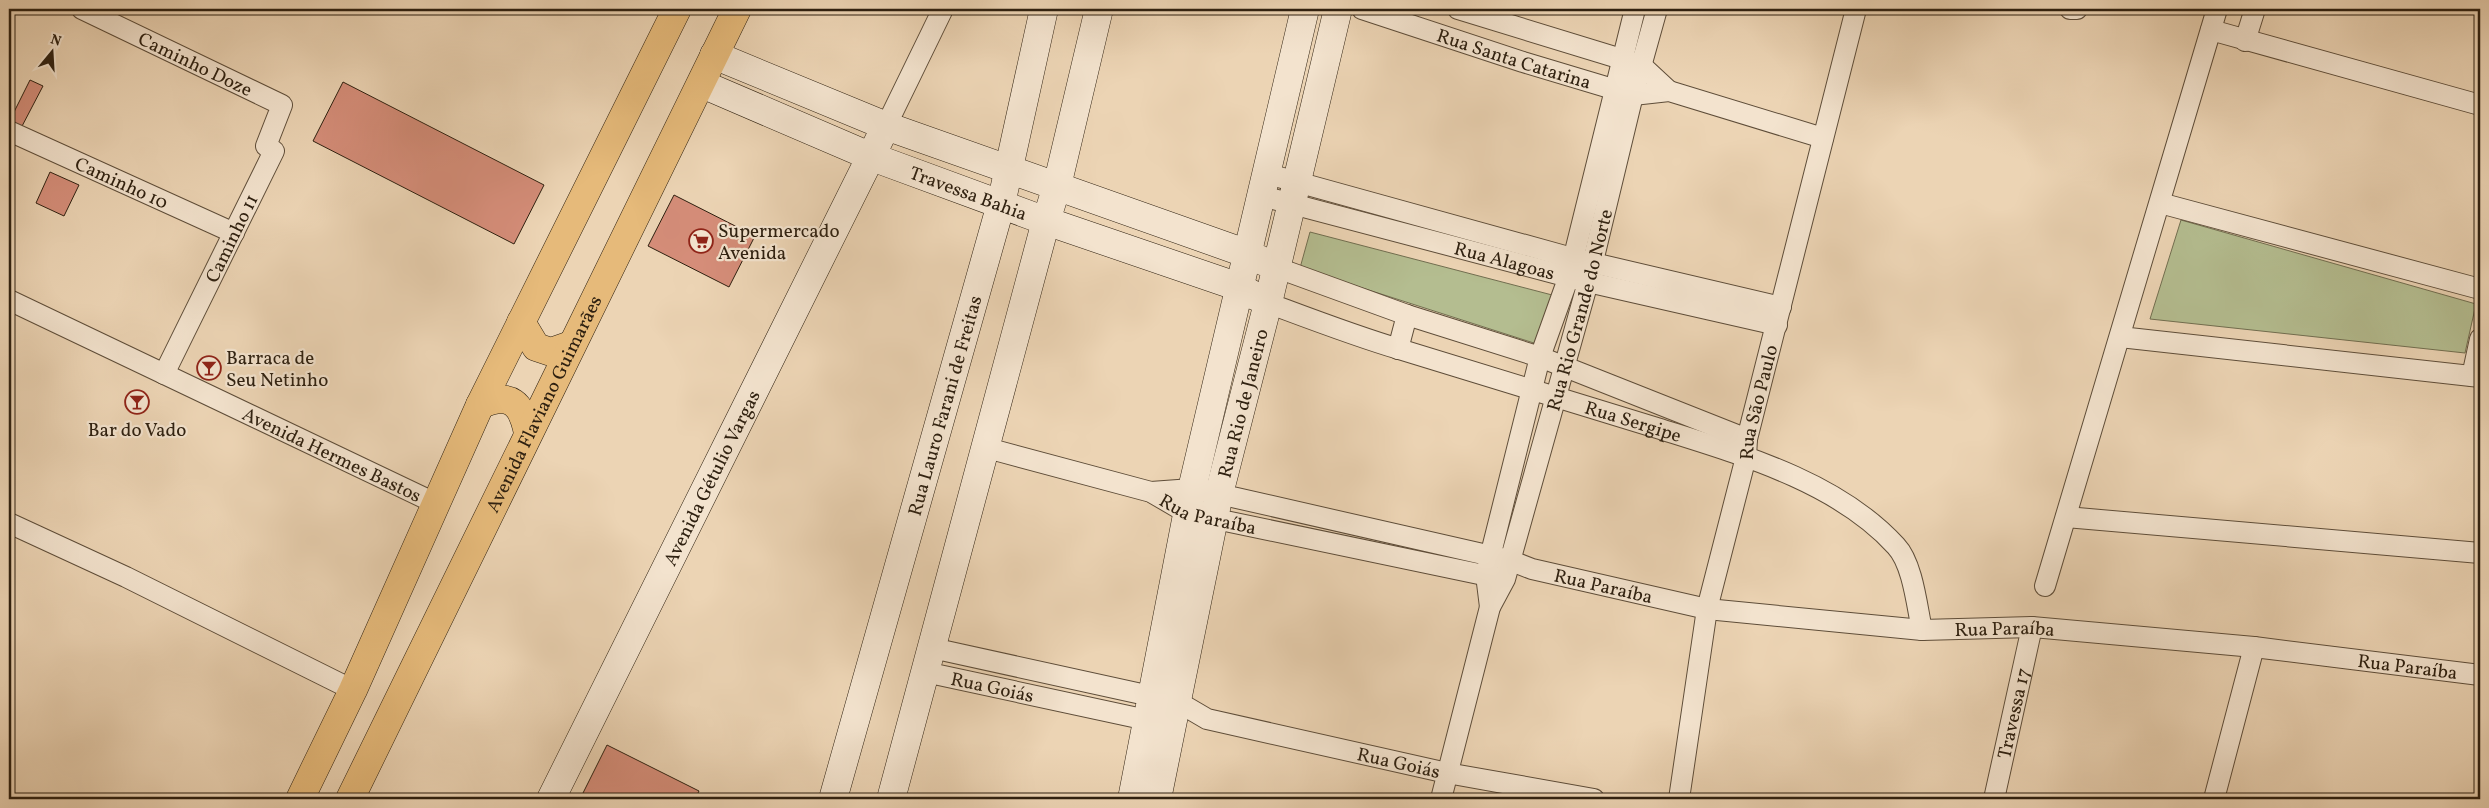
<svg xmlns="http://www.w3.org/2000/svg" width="2489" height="808" viewBox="0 0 2489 808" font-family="Vollkorn,serif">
	<rect width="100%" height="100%" fill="#ecd4b4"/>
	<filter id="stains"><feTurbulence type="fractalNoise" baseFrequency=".004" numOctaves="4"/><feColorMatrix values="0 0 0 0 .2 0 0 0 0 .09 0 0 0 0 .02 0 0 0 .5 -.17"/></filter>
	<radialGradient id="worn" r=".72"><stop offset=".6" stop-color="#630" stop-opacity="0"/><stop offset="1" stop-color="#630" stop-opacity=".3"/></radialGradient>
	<g fill="#b4bd90" stroke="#716e50">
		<polygon points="2181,220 2476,304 2465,353 2150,319"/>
		<polygon points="1310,232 1556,296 1540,345 1300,268"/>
	</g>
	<g fill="#d58d79" stroke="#2e2010">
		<polygon points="30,80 43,86 20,130 9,122"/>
		<polygon points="343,82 544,185 514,244 313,141"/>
		<polygon points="50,172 79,185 64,216 36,203"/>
		<polygon points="674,195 755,236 729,287 648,246"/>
		<polygon points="607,745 699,791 695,799 580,799"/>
	</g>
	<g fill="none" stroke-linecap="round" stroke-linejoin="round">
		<g stroke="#5e4d39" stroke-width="22">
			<g id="street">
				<path id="s1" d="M82 9 282 105 266 146 274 151 164 374"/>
				<path id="s2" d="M1362 9 1523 62 1633 95 1669 91 1823 138"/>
				<polyline points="1458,9 1641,65 1669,91"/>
				<polyline points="2070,9 2077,9"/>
				<polyline points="2211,30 2480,105"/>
				<polyline points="2245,41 2255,9"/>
				<polyline points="886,126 942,11"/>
				<path id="s3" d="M9 131 234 233"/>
				<polyline points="1268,174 1572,258 1781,307"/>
				<path id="s4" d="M1262 196 1588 282 1777 325"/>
				<polyline points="2160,203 2480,289"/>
				<polyline points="1275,267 1407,315 1540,357 1747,439"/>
				<path id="s5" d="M9 300 437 504"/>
				<path id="s6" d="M1268 303C1311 319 1355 336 1399 349 1485 376 1571 401 1657 428 1739 454 1837 481 1896 546 1913 564 1917 607 1922 630"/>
				<polyline points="2120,337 2480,377"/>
				<polyline points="1398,349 1407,315"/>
				<polyline points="2472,376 2480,339"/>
				<path id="s7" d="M987 448 1151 492 1187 513 1498 578"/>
				<path id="s8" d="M1151 492 1192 489 1219 494 1509 560 1532 569 1707 609 1922 630 2032 627 2254 647 2480 675"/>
				<polyline points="2066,517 2480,553"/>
				<polyline points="9,523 126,577 353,690"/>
				<polyline points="2045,586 2217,9"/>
				<polyline points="1490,607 1486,575 1490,557 1540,357 1569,276 1635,9"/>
				<path id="s9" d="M932 648 1178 702 1207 719 1447 773 1594 799"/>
				<path id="s10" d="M925 672 1161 723"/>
				<path id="s11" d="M1441 799 1490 607 1505 579 1588 282 1633 95 1657 9"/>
				<path id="s12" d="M1679 799 1707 609 1746 457 1747 439 1856 9"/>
				<path id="s13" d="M1994 799 2032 627"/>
				<polyline points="2214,799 2254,647"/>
			</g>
		</g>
		<g stroke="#2e2010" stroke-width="29">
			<g id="secondary">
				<polyline points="714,55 886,126 1248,254 1265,262"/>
				<path id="s14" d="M702 84 872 157 1046 221 1239 287 1255 296"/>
				<path id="s15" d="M551 799 886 126"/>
				<path id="s16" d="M833 799 1001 204 1044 9"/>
				<polyline points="891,799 1046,221 1057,186 1099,9"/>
				<polyline points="1132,799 1192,489 1305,9"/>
				<path id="s17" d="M1157 799 1219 494 1268 303 1338 9"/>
			</g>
		</g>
		<g stroke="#2e2010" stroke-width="29">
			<g id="primary">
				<polyline points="521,322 536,347 551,352 571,345"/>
				<path d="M480 405C511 391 522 404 528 433"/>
				<polyline points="300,799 353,690 480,405 677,9"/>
				<path id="s18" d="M350 799C478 535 608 272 737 9"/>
			</g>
		</g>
		<use href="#street" stroke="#f3e3ce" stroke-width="20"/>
		<use href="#secondary" stroke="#f3e3ce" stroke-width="28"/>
		<use href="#primary" stroke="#e6ba7a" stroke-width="28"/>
	</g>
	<defs>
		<g id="supermarket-ring" transform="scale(1.25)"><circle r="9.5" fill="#f3e3ce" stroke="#8f2418" stroke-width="1.5"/><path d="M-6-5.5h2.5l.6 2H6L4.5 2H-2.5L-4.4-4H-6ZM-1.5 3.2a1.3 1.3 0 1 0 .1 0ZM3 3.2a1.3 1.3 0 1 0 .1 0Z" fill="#8f2418"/></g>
		<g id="bar-ring" transform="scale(1.25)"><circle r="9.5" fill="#f3e3ce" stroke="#8f2418" stroke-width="1.5"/><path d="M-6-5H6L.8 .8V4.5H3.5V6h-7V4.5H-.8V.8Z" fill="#8f2418"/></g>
	</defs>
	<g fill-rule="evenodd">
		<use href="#supermarket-ring" x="701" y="241"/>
		<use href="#bar-ring" x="209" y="368"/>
		<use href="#bar-ring" x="137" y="402"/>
	</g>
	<g text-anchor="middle" stroke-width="4.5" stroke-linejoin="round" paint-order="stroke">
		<g font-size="19" fill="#2e2010" stroke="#f3e3ce">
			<text dy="7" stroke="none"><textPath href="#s2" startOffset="160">Rua Santa Catarina</textPath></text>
			<text dy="7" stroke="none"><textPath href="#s1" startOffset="126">Caminho Doze</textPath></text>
			<text dy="7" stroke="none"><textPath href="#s3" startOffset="124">Caminho 10</textPath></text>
			<text dy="7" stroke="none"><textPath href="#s14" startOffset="288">Travessa Bahia</textPath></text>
			<text transform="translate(231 238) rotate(-64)" y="7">Caminho 11</text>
			<text dy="7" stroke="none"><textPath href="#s4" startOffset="251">Rua Alagoas</textPath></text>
			<text dy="7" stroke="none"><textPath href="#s11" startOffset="509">Rua Rio Grande do Norte</textPath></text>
			<text dy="7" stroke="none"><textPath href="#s12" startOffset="405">Rua São Paulo</textPath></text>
			<text dy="7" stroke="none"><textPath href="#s17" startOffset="405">Rua Rio de Janeiro</textPath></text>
			<text dy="7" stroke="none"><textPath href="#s18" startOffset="440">Avenida Flaviano Guimarães</textPath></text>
			<text dy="7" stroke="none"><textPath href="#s16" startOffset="409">Rua Lauro Farani de Freitas</textPath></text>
			<text dy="7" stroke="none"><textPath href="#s6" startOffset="384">Rua Sergipe</textPath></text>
			<text dy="7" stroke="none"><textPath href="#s5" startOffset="358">Avenida Hermes Bastos</textPath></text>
			<text dy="7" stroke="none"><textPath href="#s15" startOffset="359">Avenida Gétulio Vargas</textPath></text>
			<text dy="7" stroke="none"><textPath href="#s7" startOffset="232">Rua Paraíba</textPath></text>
			<text dy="7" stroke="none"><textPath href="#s8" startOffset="464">Rua Paraíba</textPath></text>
			<text dy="7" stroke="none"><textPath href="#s8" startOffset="869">Rua Paraíba</textPath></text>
			<text dy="7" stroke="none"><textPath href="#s8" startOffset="1274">Rua Paraíba</textPath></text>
			<text dy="7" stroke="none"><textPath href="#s10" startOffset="69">Rua Goiás</textPath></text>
			<text dy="7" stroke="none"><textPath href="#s13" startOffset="88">Travessa 17</textPath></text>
			<text dy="7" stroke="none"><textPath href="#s9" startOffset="482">Rua Goiás</textPath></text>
		</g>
		<g font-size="19" fill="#2e2010" stroke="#f3e3ce" text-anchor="start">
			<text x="718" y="237">Supermercado<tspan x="718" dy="22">Avenida</tspan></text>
			<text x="226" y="364">Barraca de<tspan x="226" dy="22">Seu Netinho</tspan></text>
			<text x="137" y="436" text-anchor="middle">Bar do Vado</text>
		</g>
	</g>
	<rect width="2489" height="808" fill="none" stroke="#ecd4b4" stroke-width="30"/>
	<rect x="10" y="10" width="2469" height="788" fill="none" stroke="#2e2010" stroke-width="2.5"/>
	<rect x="15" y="15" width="2459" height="778" fill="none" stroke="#2e2010"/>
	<g transform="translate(52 52) rotate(18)" stroke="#f3e3ce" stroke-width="4" paint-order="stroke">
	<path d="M0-4L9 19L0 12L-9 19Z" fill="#2e2010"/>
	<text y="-8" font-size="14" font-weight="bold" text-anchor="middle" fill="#2e2010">N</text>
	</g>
	<rect width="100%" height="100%" filter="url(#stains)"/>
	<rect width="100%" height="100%" fill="url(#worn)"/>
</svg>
